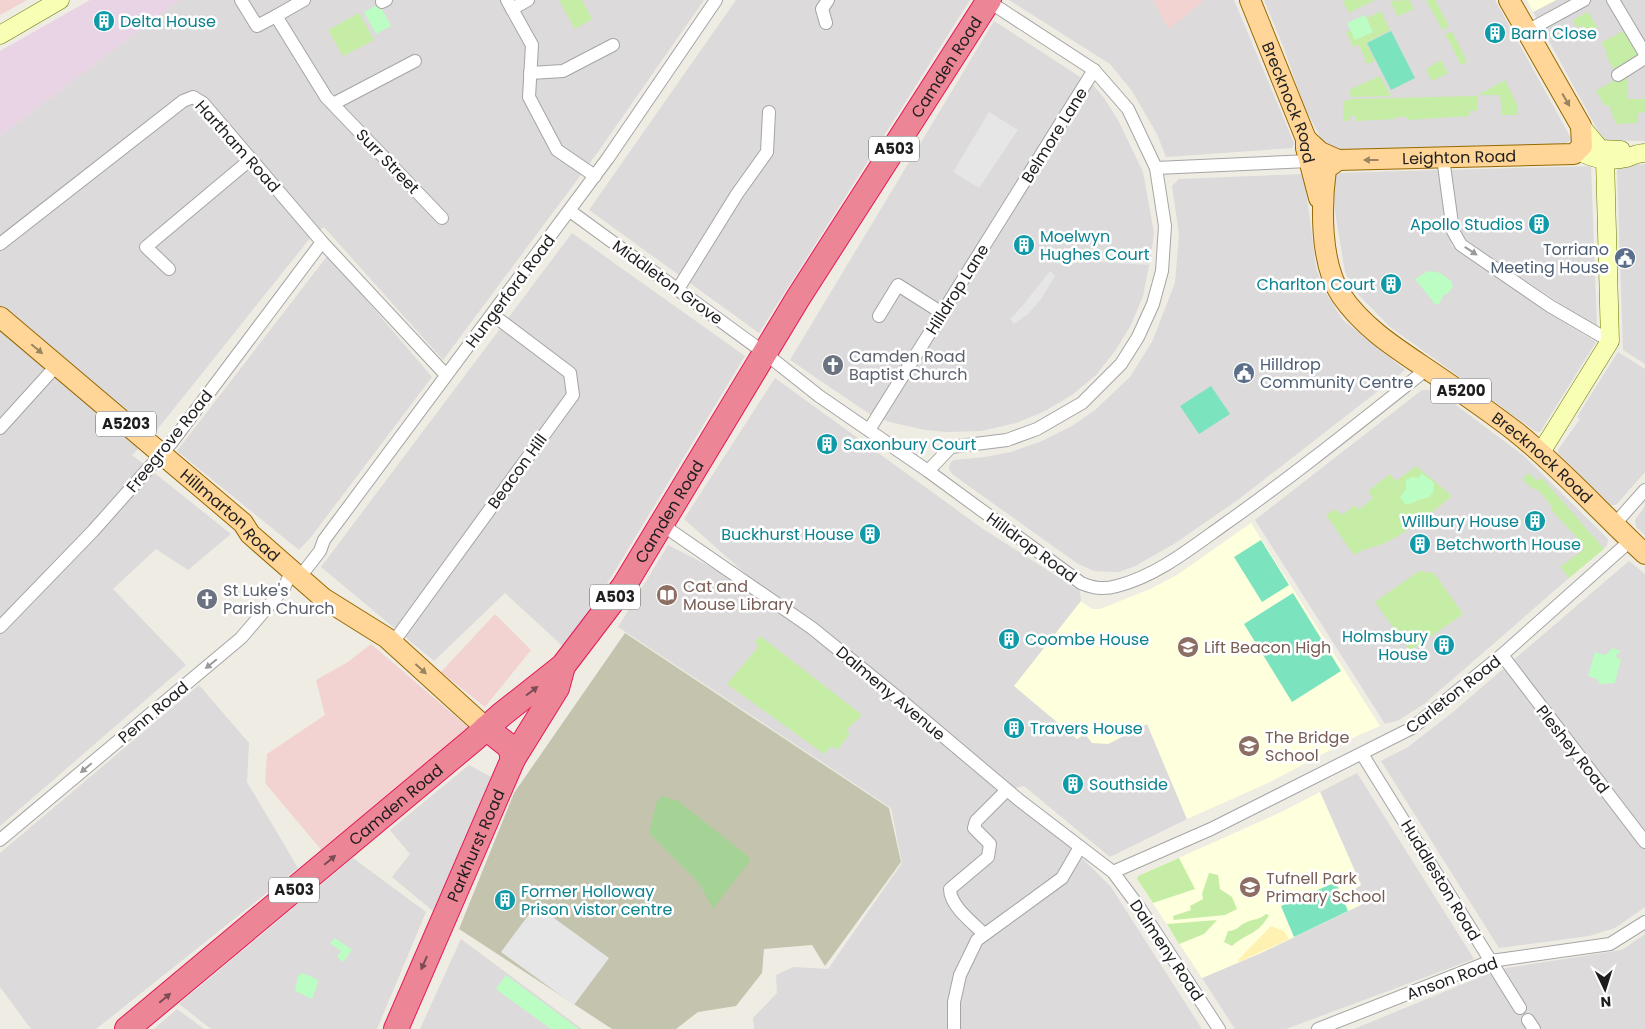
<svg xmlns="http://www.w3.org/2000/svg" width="1645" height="1029" viewBox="0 0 1645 1029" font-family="Poppins,sans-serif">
	<rect width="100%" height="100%" fill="#efece3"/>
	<g fill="#dcdada">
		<polygon points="180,0 704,0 598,152 443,360 324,227 311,237 156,431 132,455 231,534 188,570 156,549 113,589 186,665 0,826 0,136"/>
		<polygon points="736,0 970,0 759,333 589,210"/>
		<polygon points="1009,0 1153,0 1169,28 1204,0 1234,0 1294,143 1292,148 1166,157 1157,134 1132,91 1110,64"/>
		<polygon points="1264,0 1495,0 1572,140 1564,144 1327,150 1305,108 1283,46"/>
		<polygon points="1556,0 1645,0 1645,141 1603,140 1533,12"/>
		<polygon points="994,21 1094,86 1104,98 1118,120 1143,172 1154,233 1151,256 1143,296 1131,325 1115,351 1096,375 1072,395 1043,412 1016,423 981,431 947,432 925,430 890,422 871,415 790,360"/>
		<polygon points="1645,164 1645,364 1623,350 1617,167"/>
		<polygon points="1591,166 1597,328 1465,240 1456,219 1450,170"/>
		<polygon points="1439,170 1443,207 1452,246 1552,315 1596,342 1540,432 1535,431 1390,327 1353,289 1345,272 1335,212 1333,173"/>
		<polygon points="1304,174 1316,267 1323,288 1342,319 1405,370 1239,499 1174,544 1135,566 1119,572 1094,571 1078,564 952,474 949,469 950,463 954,460 985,457 1011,452 1042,441 1072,426 1095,410 1130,377 1152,342 1175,283 1179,234 1172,186 1179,179"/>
		<polygon points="572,233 745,356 567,650 505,593 434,661 321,567"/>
		<polygon points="328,255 432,377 311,537 299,550 177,451"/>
		<polygon points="1618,352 1645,369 1645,472 1616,505 1611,505 1558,453 1558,450 1580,419 1577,417"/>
		<polygon points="775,378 983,529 1080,591 1081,601 1015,686 1045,710 1085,734 1108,744 1147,724 1187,819 1110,857 1024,786 1007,790 1076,852 1111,887 1202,1029 754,1029 753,1018 777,993 776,975 793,967 828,969 902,863 891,808 618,627 668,545 775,600 684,519"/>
		<polygon points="1422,390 1429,390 1435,394 1439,392 1444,396 1524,456 1608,539 1607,545 1424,704 1399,720 1385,724 1255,520"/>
		<polygon points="1645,506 1645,535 1636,527 1635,520"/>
		<polygon points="1629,561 1645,574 1645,907 1615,928 1589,936 1499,948 1381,761 1408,747 1453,712"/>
		<polygon points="199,685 249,743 247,782 298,868 96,1029 31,1029 0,987 0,853"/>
		<polygon points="469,765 491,777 433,911 392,877 410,854 390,830"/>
		<polygon points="1357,773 1474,959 1286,1029 1235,1029 1202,978 1261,953 1364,903 1355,889 1361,884 1320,792"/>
		<polygon points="353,858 426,912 377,1029 211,1029 179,1004"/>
		<polygon points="1645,934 1645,1029 1354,1029 1485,975 1506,968 1622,950"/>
		<polygon points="461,939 582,1029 420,1029"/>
		<polygon points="177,1009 204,1029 154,1029"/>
	</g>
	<g fill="#f2d3d1">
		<polygon points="0,0 27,0 0,15"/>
		<polygon points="1153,0 1204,0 1169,29"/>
		<polygon points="495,614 531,650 485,707 441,672"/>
		<polygon points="371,644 469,728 324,853 265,783 267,754 325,715 316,680 348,662"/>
	</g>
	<polygon fill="#e9d4e5" points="90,0 180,0 0,136 0,51"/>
	<g fill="#feffdc">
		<polygon points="1527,0 1556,0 1533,12"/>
		<polygon points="1251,523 1380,726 1359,735 1268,783 1187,819 1147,724 1108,744 1092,743 1085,734 1077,739 1014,686 1081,601 1092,609 1100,609 1150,589 1177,575"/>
		<polygon points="1320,792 1361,885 1355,889 1365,903 1261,953 1202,978 1137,879 1138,876 1279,813"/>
	</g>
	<polygon fill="#c4c4ae" points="625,633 889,808 901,862 825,966 812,945 764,949 762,973 736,1006 698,1012 676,1029 612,1029 459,929 514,793"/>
	<g fill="#c6eda5">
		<polygon points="559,0 582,0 592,19 575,29"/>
		<polygon points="1346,0 1375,0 1349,13 1343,2"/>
		<polygon points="1409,0 1414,9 1398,16 1390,1"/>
		<polygon points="1426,0 1435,0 1449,26 1441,31 1441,27"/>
		<polygon points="1381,11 1390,30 1366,43 1375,61 1367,64 1359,45 1353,47 1346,32 1351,30 1355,40 1373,32 1367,18"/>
		<polygon points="1588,12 1597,27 1586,32 1582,25 1577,28 1573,20"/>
		<polygon points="359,13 374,40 343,56 328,30"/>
		<polygon points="1625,30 1639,56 1615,72 1606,55 1608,54 1601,43"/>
		<polygon points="1452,31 1467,62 1461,65 1447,37 1443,36"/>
		<polygon points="1441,60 1448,73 1432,81 1426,69"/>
		<polygon points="1628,72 1628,99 1645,99 1645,112 1638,113 1638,123 1616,124 1609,105 1605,106 1596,91"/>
		<polygon points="1380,76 1391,96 1351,97 1349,90"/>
		<polygon points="1505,80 1518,107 1518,115 1502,115 1500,95 1478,95"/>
		<polygon points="1477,96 1477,111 1469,111 1469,116 1407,120 1407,117 1396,117 1396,119 1356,121 1356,116 1350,116 1350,121 1343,121 1343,102 1350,99"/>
		<path d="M1416 466 1452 496C1431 513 1411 530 1387 542 1376 547 1364 548 1354 555L1326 515 1335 509 1342 515 1355 505 1359 510 1373 498 1368 491 1390 474 1396 481Z"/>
		<polygon points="1529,473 1536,480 1543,479 1604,549 1569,578 1560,567 1583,550 1582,543 1552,511 1550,504 1538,490 1532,488 1522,479"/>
		<polygon points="1419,571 1434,573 1463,614 1410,651 1375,602"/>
		<polygon points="760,636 862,715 846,730 850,734 837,750 832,746 824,754 727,684 759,646 755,642"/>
		<polygon points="1179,858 1195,889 1153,903 1137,879 1138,876"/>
		<polygon points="1209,873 1218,875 1220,889 1232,897 1237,909 1225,915 1174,920 1173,916 1191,910 1190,906 1203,899 1202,894"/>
		<path d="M1266 914 1269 915C1257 936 1248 932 1232 946L1224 942 1228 931C1238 931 1238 925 1247 922 1256 918 1257 921 1266 914Z"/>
		<polygon points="1217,920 1204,934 1179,944 1167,924"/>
	</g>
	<polygon fill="#a5d295" points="662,796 678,801 749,857 749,862 713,909 699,883 649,833 657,801"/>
	<polygon fill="#fff1b1" points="1271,926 1284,931 1289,939 1239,962 1238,960"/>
	<g fill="#bcfdc3">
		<polygon points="379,4 391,26 376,34 364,12"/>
		<polygon points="1365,15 1373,32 1355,40 1347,23"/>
		<polygon points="1428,271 1441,273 1451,281 1453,287 1447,294 1444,294 1439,304 1435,304 1415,279"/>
		<path d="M1422 473 1434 483 1433 493 1428 498C1417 498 1414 505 1405 504L1400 497 1406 489V480L1412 477 1418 478Z"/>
		<polygon points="1613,648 1621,651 1616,655 1617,658 1621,659 1615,683 1600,684 1597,679 1588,676 1595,652 1605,655"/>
		<polygon points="335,938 352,950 343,962 337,957 341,951 330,943"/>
		<polygon points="302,973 317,979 318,983 312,999 295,991 298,976"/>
		<polygon points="506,975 579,1029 551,1029 496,989"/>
	</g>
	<g fill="#7be4be">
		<polygon points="1391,31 1415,78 1391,90 1367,43"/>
		<polygon points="1211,386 1230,414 1199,434 1180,406"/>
		<polygon points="1261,540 1289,585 1262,602 1234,557"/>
		<polygon points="1293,593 1341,671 1292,702 1244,624"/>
		<polygon points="1336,882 1348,911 1294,937 1281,906"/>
	</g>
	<g fill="#e6e6e6">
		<polygon points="989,112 1018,130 979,188 953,172"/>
		<polygon points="1064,248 1149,252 1149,265 1063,260"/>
		<polygon points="1050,271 1055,276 1041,299 1028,314 1014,324 1010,319 1024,304"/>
		<polygon points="536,905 609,958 574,1005 501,952"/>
	</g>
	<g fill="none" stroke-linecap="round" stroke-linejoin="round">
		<g stroke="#a5a5a5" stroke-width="14">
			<g id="street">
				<polyline points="241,0 257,26 276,16 326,97 442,218"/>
				<polyline points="507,0 532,45 529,97 557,150 595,176"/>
				<polyline points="1613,0 1645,54"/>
				<polyline points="382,2 386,0"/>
				<polyline points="512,9 528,0"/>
				<polyline points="276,16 304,0"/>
				<polyline points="826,23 822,9 828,0"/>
				<polyline points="1527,31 1584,0"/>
				<polyline points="530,73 563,71 613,45"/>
				<polyline points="1618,75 1645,58"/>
				<polyline points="333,104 415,61"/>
				<polyline points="1443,158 1453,231 1461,245 1550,306 1610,341"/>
				<polyline points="1156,168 1309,161"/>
				<path d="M570 211 766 354 819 396 928 471 1081 583C1093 588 1103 590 1117 586 1156 576 1190 549 1222 526 1292 477 1360 422 1427 369"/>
				<polyline points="0,244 183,101 193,97 203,103 322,242 446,375"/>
				<polyline points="169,269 146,247 251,159"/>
				<polyline points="678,289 737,194 767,152 769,112"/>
				<polyline points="879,316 898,285 942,313"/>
				<polyline points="0,428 57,365"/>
				<polyline points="869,430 1094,70"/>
				<polyline points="928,471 951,447 1007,440 1037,429 1082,403 1121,364 1138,337 1153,304 1162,271 1165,226 1156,168 1128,109 1094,70 988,1"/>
				<polyline points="661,524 812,628 897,697 1019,800 1113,872 1139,907 1219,1029"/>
				<polyline points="1613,526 1645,490"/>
				<polyline points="299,578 320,551 324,540 608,158 716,0"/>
				<polyline points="0,627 93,531 172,442 322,242"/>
				<polyline points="392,644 573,395 570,373 493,315"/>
				<polyline points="1502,655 1645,842"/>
				<polyline points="1362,754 1520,1008"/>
				<polyline points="0,840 241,638 284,588 291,572"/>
				<polyline points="1113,872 1211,829 1412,728 1502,655 1630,541"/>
				<path d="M984 934C973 923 950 906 950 889L988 857 990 844 974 828 976 821 1007 790"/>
				<polyline points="1528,1020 1534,1029"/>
				<polyline points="954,1029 954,1002 960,975 977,940 1062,878 1080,847"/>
				<polyline points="1318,1029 1491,961 1610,944 1645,922"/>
			</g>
		</g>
		<g stroke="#697900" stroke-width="19">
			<g id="secondary">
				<polyline points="0,35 60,0"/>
				<polyline points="1581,126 1600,149 1621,150"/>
				<path d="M1579 151C1592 159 1610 162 1626 158 1633 156 1637 153 1645 153"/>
				<polyline points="1540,454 1610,341 1605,159"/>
			</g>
		</g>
		<g stroke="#976900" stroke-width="22">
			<g id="primary">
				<path id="s1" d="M1250 0 1306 139V148L1319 198"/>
				<path id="s2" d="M1306 139 1320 152 1338 160 1574 154 1582 146 1581 126 1509 0"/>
				<path id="s3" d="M1338 160 1326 169C1321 206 1320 263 1341 295 1364 329 1399 350 1433 373 1461 392 1489 411 1516 432 1562 469 1602 514 1645 554"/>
				<path id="s4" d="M0 317 243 523 250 534 323 598 387 638 486 728"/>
			</g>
		</g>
		<g stroke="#e51859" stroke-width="26">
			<g id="highway">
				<polyline points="486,728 510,747 513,759"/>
				<path id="s5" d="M127 1029 473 740 501 715 563 666 624 586 798 298 989 0"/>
				<path id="s6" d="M396 1029 513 759 557 688 563 666"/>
			</g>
		</g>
		<use href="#street" stroke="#fff" stroke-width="12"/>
		<use href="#secondary" stroke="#f8feb3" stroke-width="18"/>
		<use href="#primary" stroke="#ffd598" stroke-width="20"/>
		<use href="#highway" stroke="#ec8595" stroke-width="24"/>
	</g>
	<defs><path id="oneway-solid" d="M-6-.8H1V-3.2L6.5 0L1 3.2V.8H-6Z" transform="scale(1.25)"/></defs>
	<g fill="#9a8361">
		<use href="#oneway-solid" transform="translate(1566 100) rotate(60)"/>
		<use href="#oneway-solid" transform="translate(1371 160) rotate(-180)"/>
		<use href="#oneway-solid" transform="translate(37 349) rotate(40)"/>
		<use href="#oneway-solid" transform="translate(421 669) rotate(42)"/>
	</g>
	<g fill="#9a9a9a">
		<use href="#oneway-solid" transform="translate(1471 251) rotate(33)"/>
		<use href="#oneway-solid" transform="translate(211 664) rotate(141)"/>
		<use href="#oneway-solid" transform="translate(86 768) rotate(140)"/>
	</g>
	<g fill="#7b4c54">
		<use href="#oneway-solid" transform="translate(532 691) rotate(-37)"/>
		<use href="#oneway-solid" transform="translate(330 860) rotate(-40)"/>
		<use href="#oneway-solid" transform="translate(424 963) rotate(114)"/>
		<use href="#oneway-solid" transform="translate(165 998) rotate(-40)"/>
	</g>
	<defs>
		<g id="building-disc" transform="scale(1.125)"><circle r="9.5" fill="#0f9aa8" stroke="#fff"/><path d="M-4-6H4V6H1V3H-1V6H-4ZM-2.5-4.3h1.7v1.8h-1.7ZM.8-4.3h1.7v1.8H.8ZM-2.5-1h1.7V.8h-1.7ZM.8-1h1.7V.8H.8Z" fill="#fff"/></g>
		<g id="civic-disc" transform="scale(1.125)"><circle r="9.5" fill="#5c6f8a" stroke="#fff"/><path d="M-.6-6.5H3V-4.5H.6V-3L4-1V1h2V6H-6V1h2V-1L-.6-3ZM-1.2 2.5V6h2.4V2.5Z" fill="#fff"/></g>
		<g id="church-disc" transform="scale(1.125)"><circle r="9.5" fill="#6b7280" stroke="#fff"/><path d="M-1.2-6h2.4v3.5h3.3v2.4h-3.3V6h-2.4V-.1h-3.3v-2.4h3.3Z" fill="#fff"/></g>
		<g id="library-disc" transform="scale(1.125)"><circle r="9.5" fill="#8d6e63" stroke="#fff"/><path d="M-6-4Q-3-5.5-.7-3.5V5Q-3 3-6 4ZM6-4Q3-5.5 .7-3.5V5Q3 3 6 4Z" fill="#fff"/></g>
		<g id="school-disc" transform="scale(1.125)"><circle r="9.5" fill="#8d6e63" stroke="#fff"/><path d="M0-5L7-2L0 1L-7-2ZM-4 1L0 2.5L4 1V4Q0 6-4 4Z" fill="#fff"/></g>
	</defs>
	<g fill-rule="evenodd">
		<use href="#building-disc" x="104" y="21"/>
		<use href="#building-disc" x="1495" y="33"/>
		<use href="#building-disc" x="1539" y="224"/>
		<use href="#building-disc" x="1024" y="245"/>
		<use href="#civic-disc" x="1625" y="258"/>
		<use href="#building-disc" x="1391" y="284"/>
		<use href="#church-disc" x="833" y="365"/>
		<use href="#civic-disc" x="1244" y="373"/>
		<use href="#building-disc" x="827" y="444"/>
		<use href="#building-disc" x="1535" y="521"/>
		<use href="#building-disc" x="870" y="534"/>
		<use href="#building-disc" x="1420" y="544"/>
		<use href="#library-disc" x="667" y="595"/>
		<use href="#church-disc" x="207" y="599"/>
		<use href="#building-disc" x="1009" y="639"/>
		<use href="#building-disc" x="1444" y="645"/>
		<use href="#school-disc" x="1188" y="647"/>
		<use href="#building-disc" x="1014" y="728"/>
		<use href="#school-disc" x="1249" y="746"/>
		<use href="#building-disc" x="1073" y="784"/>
		<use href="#school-disc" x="1250" y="887"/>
		<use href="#building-disc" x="505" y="900"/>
	</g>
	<g text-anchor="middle" stroke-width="5" stroke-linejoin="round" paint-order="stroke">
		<g fill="#fff" stroke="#626262" stroke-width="1">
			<rect x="869" y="136.5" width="50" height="25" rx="4"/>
			<rect x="1431" y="378.5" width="60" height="25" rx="4"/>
			<rect x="96" y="411.5" width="60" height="25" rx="4"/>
			<rect x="590" y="584.5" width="50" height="25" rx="4"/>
			<rect x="269" y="877.5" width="50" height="25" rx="4"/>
		</g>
		<g font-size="15" font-weight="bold" fill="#1e1e1e">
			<text x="894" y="154">A503</text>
			<text x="1461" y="396">A5200</text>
			<text x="126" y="429">A5203</text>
			<text x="615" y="602">A503</text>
			<text x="294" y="895">A503</text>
		</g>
		<g font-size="16" fill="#0d838f" stroke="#fff" text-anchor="start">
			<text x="120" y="27">Delta House</text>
			<text x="1511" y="39">Barn Close</text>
			<text x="1523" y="230" text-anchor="end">Apollo Studios</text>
			<text x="1040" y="242">Moelwyn<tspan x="1040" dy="18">Hughes Court</tspan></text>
			<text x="1375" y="290" text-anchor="end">Charlton Court</text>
			<text x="843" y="450">Saxonbury Court</text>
			<text x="1519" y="527" text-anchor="end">Willbury House</text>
			<text x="854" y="540" text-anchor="end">Buckhurst House</text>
			<text x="1436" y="550">Betchworth House</text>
			<text x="1428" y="642" text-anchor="end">Holmsbury<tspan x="1428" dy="18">House</tspan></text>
			<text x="1025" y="645">Coombe House</text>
			<text x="1030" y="734">Travers House</text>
			<text x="1089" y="790">Southside</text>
			<text x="521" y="897">Former Holloway<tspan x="521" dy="18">Prison vistor centre</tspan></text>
		</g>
		<g font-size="16" fill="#1e1e1e" stroke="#fff">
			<text dy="6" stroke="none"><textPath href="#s5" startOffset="1279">Camden Road</textPath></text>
			<text dy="6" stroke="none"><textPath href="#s1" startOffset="110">Brecknock Road</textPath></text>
			<text transform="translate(1054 135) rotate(-58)" y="6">Belmore Lane</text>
			<text transform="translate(238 146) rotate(48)" y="6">Hartham Road</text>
			<text dy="6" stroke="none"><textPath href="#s2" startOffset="160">Leighton Road</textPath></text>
			<text transform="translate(388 161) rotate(46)" y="6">Surr Street</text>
			<text transform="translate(668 282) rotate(36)" y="6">Middleton Grove</text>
			<text transform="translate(957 289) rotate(-58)" y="6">Hilldrop Lane</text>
			<text transform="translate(510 291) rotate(-53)" y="6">Hungerford Road</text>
			<text transform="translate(169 441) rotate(-51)" y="6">Freegrove Road</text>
			<text dy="6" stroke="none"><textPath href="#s3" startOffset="404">Brecknock Road</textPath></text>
			<text transform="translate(517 471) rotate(-54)" y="6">Beacon Hill</text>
			<text dy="6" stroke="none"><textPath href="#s5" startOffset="755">Camden Road</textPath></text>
			<text dy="6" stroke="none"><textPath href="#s4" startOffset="304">Hillmarton Road</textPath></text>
			<text transform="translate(1032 547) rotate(36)" y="6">Hilldrop Road</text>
			<text transform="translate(891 693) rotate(40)" y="6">Dalmeny Avenue</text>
			<text transform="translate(1453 694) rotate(-38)" y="6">Carleton Road</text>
			<text transform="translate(153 712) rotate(-40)" y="6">Penn Road</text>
			<text transform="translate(1573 749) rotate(52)" y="6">Pleshey Road</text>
			<text dy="6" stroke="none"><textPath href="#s5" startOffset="350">Camden Road</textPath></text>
			<text dy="6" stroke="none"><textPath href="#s6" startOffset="200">Parkhurst Road</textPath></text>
			<text transform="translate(1441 880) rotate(59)" y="6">Huddleston Road</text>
			<text transform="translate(1167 950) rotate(56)" y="6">Dalmeny Road</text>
			<text transform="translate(1452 978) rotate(-20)" y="6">Anson Road</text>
		</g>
		<g font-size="16" fill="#4e5e75" stroke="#fff" text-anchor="end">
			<text x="1609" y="255">Torriano<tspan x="1609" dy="18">Meeting House</tspan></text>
			<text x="1260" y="370" text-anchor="start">Hilldrop<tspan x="1260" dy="18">Community Centre</tspan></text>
		</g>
		<g font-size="16" fill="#5b616d" stroke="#fff" text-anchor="start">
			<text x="849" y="362">Camden Road<tspan x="849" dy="18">Baptist Church</tspan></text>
			<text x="223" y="596">St Luke's<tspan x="223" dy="18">Parish Church</tspan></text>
		</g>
		<g font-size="16" fill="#785e54" stroke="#fff" text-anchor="start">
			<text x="683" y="592">Cat and<tspan x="683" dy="18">Mouse Library</tspan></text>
			<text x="1204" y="653">Lift Beacon High</text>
			<text x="1265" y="743">The Bridge<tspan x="1265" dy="18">School</tspan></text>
			<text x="1266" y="884">Tufnell Park<tspan x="1266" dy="18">Primary School</tspan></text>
		</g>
	</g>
	<g transform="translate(1605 989) rotate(176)" stroke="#ffffff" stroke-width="4" paint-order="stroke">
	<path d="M0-4L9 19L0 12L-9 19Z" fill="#1e1e1e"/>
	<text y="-8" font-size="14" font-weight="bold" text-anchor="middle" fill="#1e1e1e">N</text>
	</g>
</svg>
